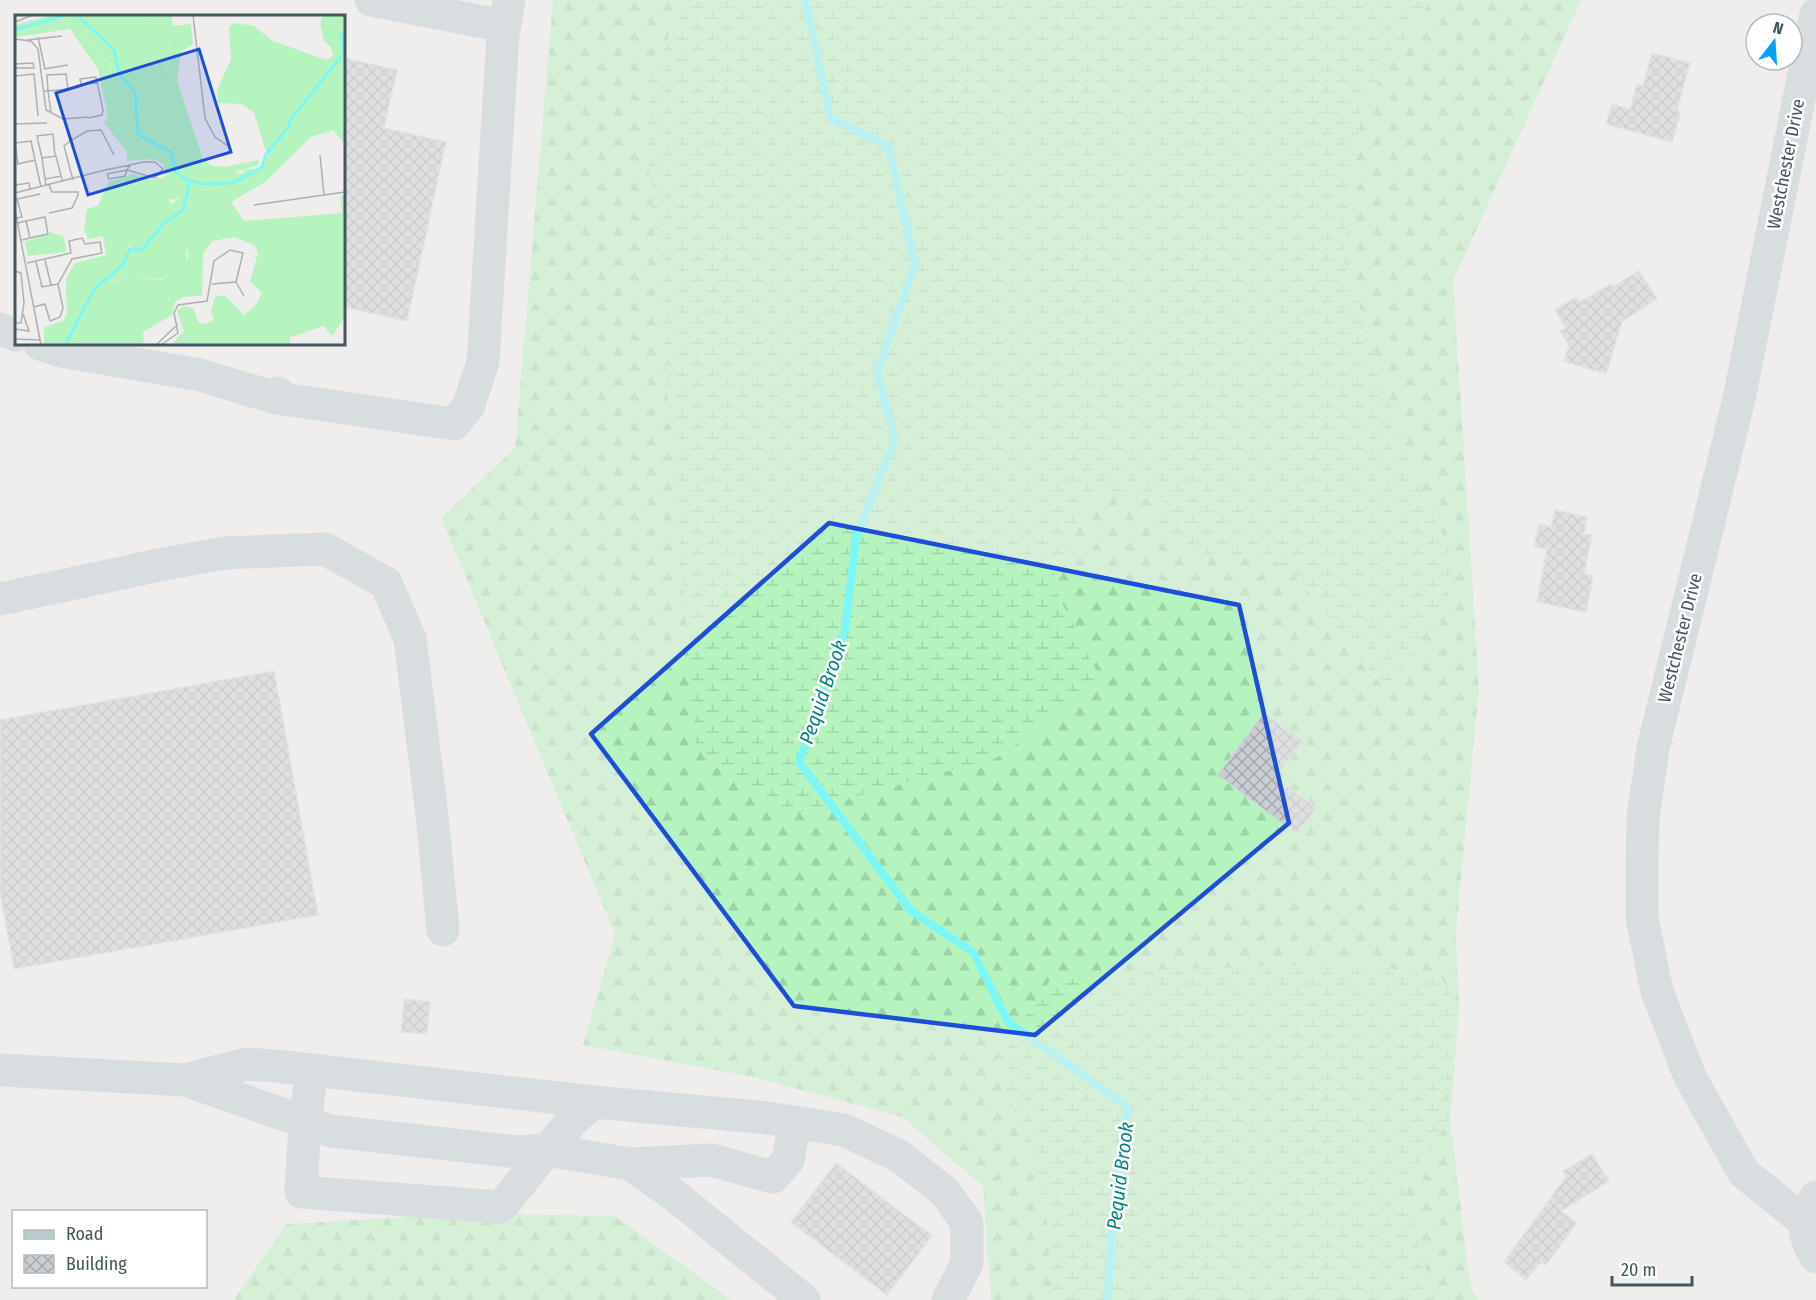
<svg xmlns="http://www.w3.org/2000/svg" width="1816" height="1300" viewBox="0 0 1816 1300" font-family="'Fira Sans Condensed',sans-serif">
	<defs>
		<pattern id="forest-firs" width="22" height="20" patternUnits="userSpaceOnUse" patternTransform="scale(1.5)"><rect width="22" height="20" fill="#b5f4bf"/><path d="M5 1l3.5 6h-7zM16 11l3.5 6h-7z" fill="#9dd3a7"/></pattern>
		<pattern id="wetland-marsh" width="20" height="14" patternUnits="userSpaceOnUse" patternTransform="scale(1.5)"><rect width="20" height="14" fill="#b5f4bf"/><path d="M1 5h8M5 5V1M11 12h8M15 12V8" fill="none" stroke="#9dd3a7"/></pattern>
		<pattern id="building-cross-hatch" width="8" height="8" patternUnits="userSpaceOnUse" patternTransform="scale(1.5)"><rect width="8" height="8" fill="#c8ced3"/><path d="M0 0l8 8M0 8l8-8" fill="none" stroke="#a4aaae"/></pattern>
	</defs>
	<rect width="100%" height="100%" fill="#f0eded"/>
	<g fill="url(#forest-firs)">
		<polygon points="553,0 688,0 643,88 1102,684 1051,581 1086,506 1104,490 1164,500 1216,557 1266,557 1289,568 1388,693 1454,562 1418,484 1343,257 1362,107 1431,0 1581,0 1453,281 1479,687 1456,932 1459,1007 1450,1119 1470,1285 1479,1300 991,1300 983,1186 902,1117 754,1077 583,1045 615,934 441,518 515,448"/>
		<polygon points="477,1213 615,1216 731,1300 234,1300 286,1224"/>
	</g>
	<g fill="url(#wetland-marsh)">
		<polygon points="688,0 1431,0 1362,107 1343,257 1418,484 1454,562 1440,609 1388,693 1289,568 1266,557 1216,557 1194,550 1152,523 1164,500 1105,490 1086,506 1051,581 1103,684 996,758 781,817 696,748 643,88"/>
		<polygon points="1358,963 1441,978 1459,1007 1450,1119 1402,1186 1435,1300 1053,1300 1046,1207 997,1061 1048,982 1153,970"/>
	</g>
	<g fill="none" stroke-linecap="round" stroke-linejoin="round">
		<polyline stroke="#7cf7f5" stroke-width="8" points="805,0 831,119 888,146 915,263 877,373 895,439 856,537 845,630 799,762 911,911 973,952 1008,1022 1128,1107 1117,1172 1107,1300"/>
	</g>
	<g fill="url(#building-cross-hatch)" stroke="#d0d5da" stroke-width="1.5">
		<polygon points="1652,53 1690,63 1677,110 1681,111 1672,142 1606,124 1612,104 1630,109 1637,84 1643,86"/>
		<polygon points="344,58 397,70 384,128 446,142 407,321 344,307"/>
		<polygon points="1639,271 1657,299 1622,321 1606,374 1564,361 1569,345 1560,331 1566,328 1555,310 1576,297 1580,302 1611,284 1613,287"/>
		<polygon points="1555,510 1587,517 1584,534 1592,535 1584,574 1593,576 1586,612 1537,602 1547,549 1534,546 1539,524 1551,527"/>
		<polygon points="274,671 318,915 14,969 0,891 0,720"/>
		<polygon points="1264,713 1302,741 1275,778 1316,808 1297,834 1218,775"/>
		<polygon points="404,999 430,1002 427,1034 401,1032"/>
		<polygon points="1592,1154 1609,1181 1561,1211 1577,1223 1546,1265 1541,1262 1526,1280 1504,1262 1566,1177 1563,1171"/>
		<polygon points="836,1163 932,1236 887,1295 791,1222"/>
	</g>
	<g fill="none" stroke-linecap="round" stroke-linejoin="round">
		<g stroke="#bbccd1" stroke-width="33">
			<polyline points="371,0 504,26"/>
			<polyline points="0,329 16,335"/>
			<polyline points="40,344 61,351 200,375 276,398 278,393"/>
			<polyline points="276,398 454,424 468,407 483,362 503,35 509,0"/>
			<polyline points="0,599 159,565 224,553 325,549 386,583 410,639 432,815 443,930"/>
			<polyline points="0,1070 185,1080 246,1064 276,1066 594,1102 768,1118 844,1130 899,1156 945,1192 967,1223 967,1263 948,1300"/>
			<polyline points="185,1080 305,1122 312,1070"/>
			<polyline points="594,1102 573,1120 547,1150 630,1164 674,1195 804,1300"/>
			<polygon points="305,1122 331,1131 518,1152 547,1150 501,1207 301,1192"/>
			<polyline points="630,1164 711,1160 773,1177 788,1160 795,1122"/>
			<path d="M1816 1197C1800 1218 1803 1236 1816 1257"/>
			<polyline points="1805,1222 1744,1173 1690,1077 1657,991 1642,918 1642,859 1643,817 1653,748 1739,399 1816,14"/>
		</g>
	</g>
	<path d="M0 0H1816V1300H0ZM829 523 1239 605 1289 823 1035 1035 794 1006 591 734Z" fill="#f0eded" fill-opacity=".55" fill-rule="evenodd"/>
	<path fill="none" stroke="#1d4ed8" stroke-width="4.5" stroke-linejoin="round" d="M829 523 1239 605 1289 823 1035 1035 794 1006 591 734Z"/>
	<g text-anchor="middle" stroke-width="5" stroke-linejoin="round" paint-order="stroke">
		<g font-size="18" fill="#43565d" stroke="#fff">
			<text transform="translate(1786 164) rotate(-79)" y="6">Westchester Drive</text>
			<text transform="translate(1680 638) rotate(-76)" y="6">Westchester Drive</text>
		</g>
		<g font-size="20" font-style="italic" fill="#058281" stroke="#fff">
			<text transform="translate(823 692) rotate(-71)" y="7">Pequid Brook</text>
			<text transform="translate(1120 1176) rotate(-83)" y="7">Pequid Brook</text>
		</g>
	</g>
	<g transform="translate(15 15)">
		<rect width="330" height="330" fill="#f0eded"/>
		<path d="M37 0H76L67 20 138 98 140 90 150 92 169 87 153 66 151 54 156 36 151 22 139 15 130 0H156L158 11 176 9 178 29 166 37 162 65 188 144 197 151 210 152 244 145 243 150 169 173 160 185 147 182 136 220 114 230 96 268 117 262 148 265 173 245 174 214 192 206 194 202 186 195 234 163 250 167 216 187 229 206 327 198 325 181 330 180V302L317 321 309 311 275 322V330H156L169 316 162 296 169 291 179 294 183 307 190 309 199 305 196 295 200 282 209 280 229 300 241 290 247 278 235 266 243 238 240 231 220 222 197 226 188 239 187 281 168 282 160 287 157 300 128 317 129 330H29V312L48 306 52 298 51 263 60 248 91 240 88 221 73 224 69 215 72 194 83 191 93 167 119 159 135 164 148 163 152 159 147 148 139 144 112 146V137L89 108 93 101 83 54 55 14 0 22V10ZM36 217 49 222 51 237 13 241 10 227Z" fill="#b5f4bf"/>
		<path d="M76 0H130L139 15 151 22 156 36 151 54 153 66 169 87 167 99 156 92 140 90 138 98 145 105 138 114 122 123 114 120 94 69 97 52 67 20ZM308 0H330V72L256 141 250 134 239 98 227 89 203 88 202 75 216 44 214 11 220 8 239 11 258 26 311 45 318 41 316 32 309 26 305 9ZM178 120 180 138 191 153 220 157 234 163 187 195 194 201 193 206 174 214 180 223 171 237 173 258 161 265 117 262 93 268 95 275 79 290 81 310 76 316 66 318 58 330H39L52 298 51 270 55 260 100 249 120 225 132 219 135 205 128 184 133 171 144 172 157 189 164 183 145 137 147 130Z" fill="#b5f4bf"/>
		<path d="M231 26 281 36 291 83 315 70 330 39V129L318 115 296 122 250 167 224 161 231 154 245 155 262 122 249 90H246L259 49Z" fill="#b5f4bf"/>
		<path fill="none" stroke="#7cf7f5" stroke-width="3" d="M62 0 99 35 104 58 120 77 123 119 157 138 160 156 169 164 188 169 218 168 247 152 251 139 274 112 275 105 330 37M0 15 51 0M330 16 326 23 330 37M50 330 80 273 108 250 115 234 127 235 149 208 168 195 175 167"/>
		<path fill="none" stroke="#abb1b3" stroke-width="1.5" d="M178 0 190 103 200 122 213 131M0 7 18 0M23 22 30 54M0 24 16 26 23 34 31 95 48 104 73 102M13 25 47 21M0 49 18 48 19 53H0M29 54 53 50M0 61 19 59 23 101M28 76H33L53 74 51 59 32 60 33 76 36 98M73 103 87 100 88 95 81 62 65 64 66 69 82 68M0 109 32 108M305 140 309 180M27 143 22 121 38 119 40 141M20 145 3 149 0 128 16 126 20 145 26 172M92 159 94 164 110 161 112 155M92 159 112 155M30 164 27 143 41 141 46 161M0 165 1 170 14 168 15 174M58 165 49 131 55 126 72 116 86 115 99 140M31 171 30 164 46 161 48 167M0 178 86 156 129 147H140L148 154 140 163 112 155 115 150M239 190 330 177M0 195 26 330M34 198 57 193 63 180V177H37L34 170M2 203 7 202 2 184 25 179M11 206 30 202 33 219 15 223M3 208 11 206 15 223 7 225M30 245 36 270M12 248 56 238 54 226 67 223 70 229 85 227 87 238 57 244 43 269 27 272 21 247M0 256 6 258 9 288 6 308H0M197 269 221 267M19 292 30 289 35 306 45 302 48 293 43 269M0 314 14 316 8 299M0 324 25 325M141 330 163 309M146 330 163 318 159 298 163 290 192 286 199 246 215 235 228 238 221 267 229 281"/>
		<path fill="#1d4ed8" fill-opacity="0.15" stroke="#1d4ed8" stroke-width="3" d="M184 34 216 137 73 180 41 78Z"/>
		<rect width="330" height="330" fill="none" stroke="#43565d" stroke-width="3"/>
	</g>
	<rect x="12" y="1210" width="195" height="78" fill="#ffffff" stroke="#b4bbbe" stroke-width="1.5"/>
	<rect x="24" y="1230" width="30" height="9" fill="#bbccd1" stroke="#b4bbbe" stroke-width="1.5"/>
	<text x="66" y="1240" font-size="18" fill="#43565d">Road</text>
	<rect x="24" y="1255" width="30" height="18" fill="url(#building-cross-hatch)" stroke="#b4bbbe" stroke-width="1.5"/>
	<text x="66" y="1270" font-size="18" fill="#43565d">Building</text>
	<g transform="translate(1774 42) rotate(17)"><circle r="28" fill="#ffffff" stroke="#b4bbbe" stroke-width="1.5"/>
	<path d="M0-4.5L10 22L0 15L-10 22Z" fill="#03a1f4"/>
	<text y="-9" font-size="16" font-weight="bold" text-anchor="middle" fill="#43565d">N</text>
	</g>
	<path d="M1612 1276v9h80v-9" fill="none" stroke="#43565d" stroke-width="3"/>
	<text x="1621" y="1276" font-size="18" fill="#43565d" stroke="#ffffff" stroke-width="4.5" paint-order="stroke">20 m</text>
</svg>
